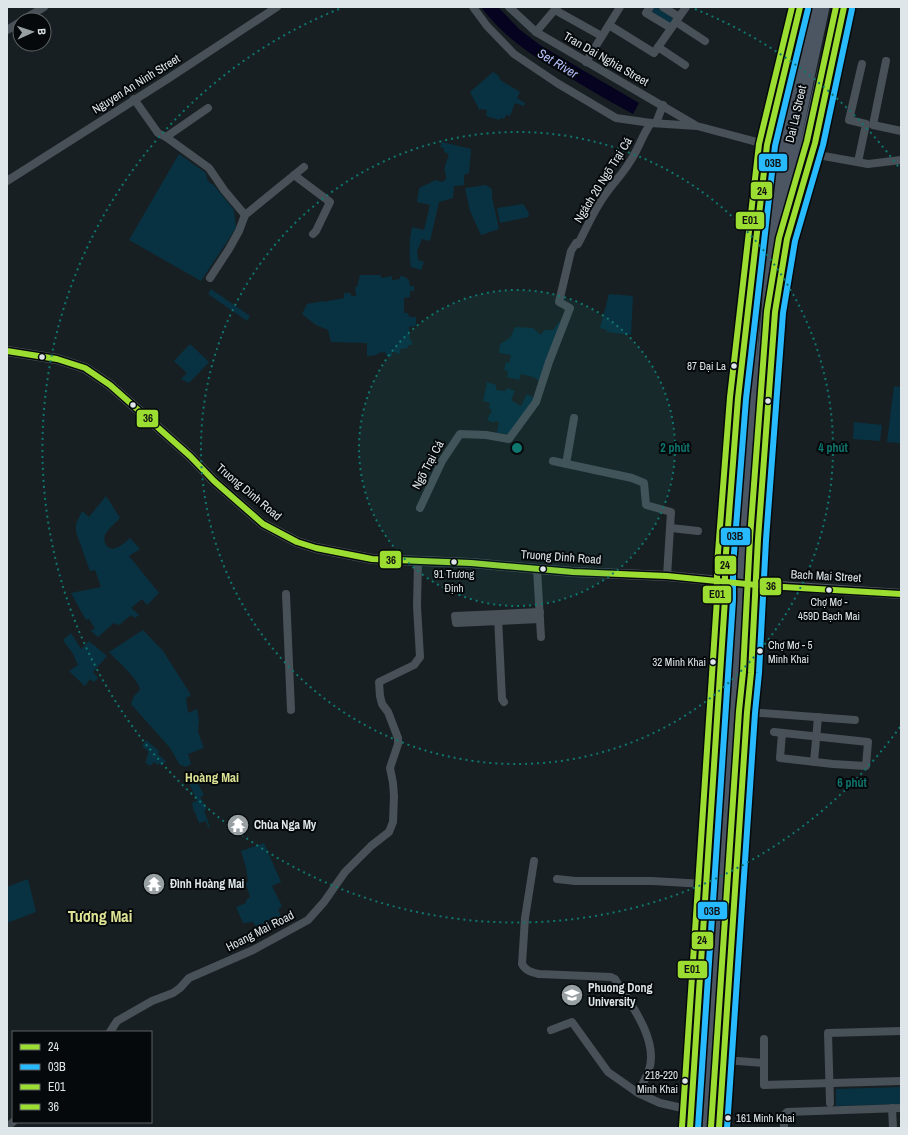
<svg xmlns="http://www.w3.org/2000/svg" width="908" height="1135" viewBox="0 0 908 1135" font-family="'Archivo Narrow',sans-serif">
	<rect width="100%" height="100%" fill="#181f22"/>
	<g fill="#083242">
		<polygon points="654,7 656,7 674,19 670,24 651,11"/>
		<polygon points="493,72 499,76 500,80 520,92 517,98 525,103 524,106 515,103 510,116 506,115 504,119 500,118 499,120 486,116 487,110 480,109 480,111 470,92"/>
		<path d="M442 142 471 149 469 173 464 175V185L454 186 453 198 439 202 430 241 422 239 417 251 418 260 424 262 421 270 411 267C409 253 409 241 412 227L424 230 430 205 417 202 419 188 436 180 442 182 446 179 445 170 444 169 449 154 444 152V148L440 147Z"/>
		<polygon points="179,154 206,173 207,179 211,184 213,184 234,210 236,228 201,281 129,240"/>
		<polygon points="486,185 492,189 492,197 499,229 481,235 470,211 465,188"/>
		<polygon points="523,204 529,213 528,217 500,223 497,208"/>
		<path d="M360 275H380L382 278 392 276V280L400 279V276L405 277 409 280 410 286H414V291H410V297L404 298V313H408L409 317H416V326L409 327 410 340 412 341V345H408V348L400 349V353L396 354V352H392V356L387 357 385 352 378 353 377 355 367 356V343L331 342 328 330 316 325 302 314 307 304 323 301 327 302C331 299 339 300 344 298V293H351V296H356L355 287H357Z"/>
		<polygon points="211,289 250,316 247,321 208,294"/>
		<polygon points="609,294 633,296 631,335 607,332 607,330 600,328"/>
		<polygon points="559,322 563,324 541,382 533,377 521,374 519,380 507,377 508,371 504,370 506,362 509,363 511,355 499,353 500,344 510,338 515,327 533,328 541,335 544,330 553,330"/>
		<polygon points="190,344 209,362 189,383 181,379 187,373 174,361"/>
		<polygon points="487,382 496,385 496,390 505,391 507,388 515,391 511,400 521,406 527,394 536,399 511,434 497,433 499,422 495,421 494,423 487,420 492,410 489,408 490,403 483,401"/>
		<polygon points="894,386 901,387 901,443 887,442"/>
		<polygon points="854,422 882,425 880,441 853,439"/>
		<path d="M106 496 120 518C115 523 108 529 105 535 104 538 104 542 106 545 113 555 125 542 130 538L140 549 129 556 159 593 147 605 142 599 131 608 139 615 135 618 131 615 119 625 114 623 98 637 91 631 95 628 89 619 86 620 71 593 101 587 95 570 90 571 76 532V524L82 511 89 517Z"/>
		<path d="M143 630 163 651 191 695 186 698 188 713 197 709 199 720 198 732 204 748 188 754 191 764 186 767 180 765 170 748 131 704 134 696 140 690C139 679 117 661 109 652Z"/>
		<polygon points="71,633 81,649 89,641 107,656 93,672 98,678 94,682 90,679 85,686 69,671 78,665 73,654 63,640"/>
		<polygon points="146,740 159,751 158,754 166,761 161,766 159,763 158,765 154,762 150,766 145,762 147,760 146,758 148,756 147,755 149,752 142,746"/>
		<polygon points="195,781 197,782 204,795 200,797 207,808 205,809 206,810 204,811 210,827 208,827 206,821 199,823 195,812 194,812 192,803 197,801 189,783"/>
		<polygon points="264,843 281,882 272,886 282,906 278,910 283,921 266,930 263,923 256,927 253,922 243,923 236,907 246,903 246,900 250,897 246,884 248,881 246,868 241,851"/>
		<polygon points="28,879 36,912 7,923 7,887"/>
		<polygon points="901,1087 901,1104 836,1106 836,1089"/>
	</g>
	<path fill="#060320" d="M481 7H498L519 29 540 45 639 103 633 114C612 103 592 91 572 79 536 58 507 41 481 7Z"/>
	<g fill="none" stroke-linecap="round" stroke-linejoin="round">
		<g stroke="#485058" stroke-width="8">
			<polyline points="473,7 487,26 514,54 557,83 616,118 651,123 697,126 772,146"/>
			<polyline points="509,7 536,32 695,125"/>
			<polyline points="650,7 646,13 671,28"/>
			<polyline points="663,7 679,17"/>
			<polyline points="555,10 598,34"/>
			<polyline points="23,20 44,7"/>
			<polyline points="676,22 705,41"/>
			<polyline points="609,25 654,53 686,7"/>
			<polyline points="7,30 20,22"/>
			<polyline points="536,32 557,7"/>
			<polyline points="658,47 685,65"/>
			<polyline points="886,61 873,125 901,131"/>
			<polyline points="586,62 620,7"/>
			<polyline points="134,99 158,133 166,137 209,168 224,190 245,215"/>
			<polyline points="656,123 663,105"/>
			<polyline points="166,137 208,108"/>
			<polyline points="807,153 868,164 901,160"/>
			<polyline points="858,162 866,124 849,120 862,64"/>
			<polyline points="294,175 330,202 316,231 313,234"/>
			<polyline points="7,181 169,78 277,7"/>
			<polyline points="210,278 229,249 239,231 245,215 304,167"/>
			<polyline points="553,461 632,478 644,483 646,505 671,512 667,576"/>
			<polyline points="566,464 574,418"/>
			<path d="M420 508 442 461 460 434 486 435 509 439 536 402 549 362 570 308 559 302 571 251 576 243 578 244C587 227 594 210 605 195 612 184 622 175 629 163 638 151 642 135 651 123"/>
			<polyline points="671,528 698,531"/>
			<polyline points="537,569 541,637"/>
			<polyline points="286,594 291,710"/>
			<polyline points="540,612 455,616 456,623 540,619"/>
			<polyline points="498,617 502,699 504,702"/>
			<polyline points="747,712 855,720"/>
			<polyline points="774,732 868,742 866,766 833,764 780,758 782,733"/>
			<polyline points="814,762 818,717"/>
			<path d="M534 861 525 918 522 964C526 971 531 972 539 974L611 977 615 979C630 1003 659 1040 649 1070 646 1078 642 1085 638 1093"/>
			<polyline points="557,879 575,881 652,881 705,884"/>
			<polyline points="551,1030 572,1022 608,1072 638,1093 660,1103 691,1110"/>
			<polyline points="110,1032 117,1021 152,1001 173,993 180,988 189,978 253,950 308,920 324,902 345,872 371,846 389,832 393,822 394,796 393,783 390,768 398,744 398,738 388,712 382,704 380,696 379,682 414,665 420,657 417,606 418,561"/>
			<polyline points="764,1039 764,1085 901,1081"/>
			<polyline points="724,1060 764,1063"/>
			<polyline points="830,1103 828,1033 901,1031"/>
			<polyline points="892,1108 893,1128"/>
			<polyline points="7,1127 13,1122"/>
			<polyline points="784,1128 784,1115 787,1112 901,1108"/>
		</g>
		<g stroke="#4f5a64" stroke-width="10">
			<polyline points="762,183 767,145 781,91"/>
			<polyline points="795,209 815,143 844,7"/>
			<polyline points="7,351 57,359 85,368 110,385 190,456 214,481 263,524 297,542 316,548 372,559 471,563 573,572 667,576 731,582"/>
			<polyline points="749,584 901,594"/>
			<polyline points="690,1128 725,599 725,566 738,398 758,229"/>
			<polyline points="719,1128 747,712 751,673 758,539 775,312 785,246 790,226"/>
		</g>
		<g stroke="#4b5662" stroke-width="11">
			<polyline points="784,234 838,7"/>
			<polyline points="760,239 762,212 768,175 804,7"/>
			<polyline points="701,1128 722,782 755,309 770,218 815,7"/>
			<polyline points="711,1128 744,597 762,362 770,278 787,179 824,7"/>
		</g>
		<g stroke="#05090b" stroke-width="9">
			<g id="bus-1">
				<polyline points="690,1128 725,599 725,566 738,398 767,145 800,7"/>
				<polyline points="719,1128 747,712 751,673 758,539 775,312 787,239 815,143 844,7"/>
			</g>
		</g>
		<g stroke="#05090b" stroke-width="9">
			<g id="bus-2">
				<polyline points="698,1128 733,600 733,566 746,399 775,146 808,9"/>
				<polyline points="727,1128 755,713 759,673 766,540 783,313 795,241 823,145 852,9"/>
			</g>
		</g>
		<g stroke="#05090b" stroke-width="9">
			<g id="bus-3">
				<polyline points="682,1127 717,599 717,565 730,397 759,144 792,7"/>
				<polyline points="711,1127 739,711 743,672 750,538 767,311 779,238 807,141 836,7"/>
			</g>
		</g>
		<g stroke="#05090b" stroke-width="9">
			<polyline id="bus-4" points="7,351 57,359 85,368 110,385 190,456 214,481 263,524 297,542 316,548 372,559 471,563 573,572 667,576 767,586 901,594"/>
		</g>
		<use href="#bus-1" stroke="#9cdd31" stroke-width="6"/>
		<use href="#bus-2" stroke="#27baff" stroke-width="6"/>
		<use href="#bus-3" stroke="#9cdd31" stroke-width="6"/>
		<use href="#bus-4" stroke="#9cdd31" stroke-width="6"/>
	</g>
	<circle cx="517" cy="448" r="158" fill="#0f766e" fill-opacity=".12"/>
	<g fill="none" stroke="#0f766e" stroke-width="2" stroke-dasharray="2 4">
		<circle cx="517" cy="448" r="158"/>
		<circle cx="517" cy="448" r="316"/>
		<path d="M900 727A474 474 0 1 1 339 9M695 9A474 474 0 0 1 900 169"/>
	</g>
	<defs>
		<g id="temple-disc" transform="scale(1.15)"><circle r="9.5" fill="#99a0a4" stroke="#05090b"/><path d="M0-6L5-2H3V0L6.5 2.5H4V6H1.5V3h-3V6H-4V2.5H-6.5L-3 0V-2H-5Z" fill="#fff"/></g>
		<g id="university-disc" transform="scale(1.15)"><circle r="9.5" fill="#99a0a4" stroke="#05090b"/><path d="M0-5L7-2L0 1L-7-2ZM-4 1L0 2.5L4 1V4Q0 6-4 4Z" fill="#fff"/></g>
	</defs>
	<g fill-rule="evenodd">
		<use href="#temple-disc" x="238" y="825"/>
		<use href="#temple-disc" x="154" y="884"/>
		<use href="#university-disc" x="572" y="995"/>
	</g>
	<g fill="#dee6ea" stroke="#05090b" stroke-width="1.5">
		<circle cx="42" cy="357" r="3.5"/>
		<circle cx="734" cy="366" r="3.5"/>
		<circle cx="768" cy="401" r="3.5"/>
		<circle cx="133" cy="405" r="3.5"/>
		<circle cx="454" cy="562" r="3.5"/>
		<circle cx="543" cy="569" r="3.5"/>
		<circle cx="829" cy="590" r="3.5"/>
		<circle cx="760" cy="651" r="3.5"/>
		<circle cx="713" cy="662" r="3.5"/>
		<circle cx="685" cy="1081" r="3.5"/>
		<circle cx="728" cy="1118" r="3.5"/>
	</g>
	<g text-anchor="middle" stroke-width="4" stroke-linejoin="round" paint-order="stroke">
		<g font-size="11" fill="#dee6ea" stroke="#05090b" text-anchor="end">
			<text x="726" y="370">87 Đại La</text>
			<text x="454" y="578" text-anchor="middle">91 Trương<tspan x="454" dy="14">Định</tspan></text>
			<text x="829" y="606" text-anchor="middle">Chợ Mơ -<tspan x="829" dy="14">459D Bạch Mai</tspan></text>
			<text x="768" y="649" text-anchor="start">Chợ Mơ - 5<tspan x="768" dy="14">Minh Khai</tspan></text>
			<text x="706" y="666">32 Minh Khai</text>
			<text x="678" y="1079">218-220<tspan x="678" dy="14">Minh Khai</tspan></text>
			<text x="736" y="1122" text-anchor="start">161 Minh Khai</text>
		</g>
		<g font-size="12" fill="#dee6ea" stroke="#05090b">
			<text transform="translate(606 59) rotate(30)" y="4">Tran Dai Nghia Street</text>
			<text transform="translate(136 84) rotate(-32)" y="4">Nguyen An Ninh Street</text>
			<text transform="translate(796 114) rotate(-77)" y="4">Dai La Street</text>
			<text transform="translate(603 180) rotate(-58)" y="4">Ngách 20 Ngõ Trại Cá</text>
			<text transform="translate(428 465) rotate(-62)" y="4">Ngõ Trại Cá</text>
			<text transform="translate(249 492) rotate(40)" y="4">Truong Dinh Road</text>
			<text transform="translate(561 557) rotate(4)" y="4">Truong Dinh Road</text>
			<text transform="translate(826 576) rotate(3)" y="4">Bach Mai Street</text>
			<text transform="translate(260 931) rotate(-27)" y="4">Hoang Mai Road</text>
		</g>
		<g font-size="12" font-weight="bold" fill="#dee6ea" stroke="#05090b" text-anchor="start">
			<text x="254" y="829">Chùa Nga My</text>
			<text x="170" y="888">Đình Hoàng Mai</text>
			<text x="588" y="992">Phuong Dong<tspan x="588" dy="14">University</tspan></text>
		</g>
		<g font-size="13" font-style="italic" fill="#b6bffe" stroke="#05090b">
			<text transform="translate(558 63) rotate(31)" y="5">Set River</text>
		</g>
		<g font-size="13" font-weight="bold" fill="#dde394" stroke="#05090b">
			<text x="212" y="782">Hoàng Mai</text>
		</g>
		<g font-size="16" font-weight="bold" fill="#dde394" stroke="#05090b">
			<text x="100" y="922">Tương Mai</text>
		</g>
	</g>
	<circle cx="517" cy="448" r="6" fill="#0f766e" stroke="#05090b" stroke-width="2"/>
	<g font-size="12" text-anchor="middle" font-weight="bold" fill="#0f766e" stroke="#05090b" stroke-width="4" stroke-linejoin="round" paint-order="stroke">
		<text x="675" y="452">2 phút</text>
		<text x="833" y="452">4 phút</text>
		<text x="852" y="787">6 phút</text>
	</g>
	<g stroke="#05090b" stroke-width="1.5">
		<rect x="758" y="153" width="30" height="19" rx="4" fill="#27baff"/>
		<rect x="750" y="181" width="23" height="19" rx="4" fill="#9cdd31"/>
		<rect x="735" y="211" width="30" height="19" rx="4" fill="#9cdd31"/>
		<rect x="136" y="409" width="23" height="19" rx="4" fill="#9cdd31"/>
		<rect x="720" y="527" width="31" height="19" rx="4" fill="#27baff"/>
		<rect x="379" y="550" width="23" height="19" rx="4" fill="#9cdd31"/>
		<rect x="714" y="555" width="23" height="20" rx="4" fill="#9cdd31"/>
		<rect x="759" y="577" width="23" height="19" rx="4" fill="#9cdd31"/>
		<rect x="702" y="585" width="30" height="19" rx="4" fill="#9cdd31"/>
		<rect x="697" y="901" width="31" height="19" rx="4" fill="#27baff"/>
		<rect x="691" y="931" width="23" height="19" rx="4" fill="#9cdd31"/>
		<rect x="677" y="960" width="31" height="19" rx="4" fill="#9cdd31"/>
	</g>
	<g font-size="11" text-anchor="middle" font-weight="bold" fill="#111">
		<text x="773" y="167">03B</text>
		<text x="762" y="195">24</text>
		<text x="750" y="224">E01</text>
		<text x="148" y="422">36</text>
		<text x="735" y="540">03B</text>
		<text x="391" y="564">36</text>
		<text x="725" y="569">24</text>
		<text x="771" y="590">36</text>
		<text x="717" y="598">E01</text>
		<text x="712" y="915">03B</text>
		<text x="702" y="944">24</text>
		<text x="692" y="973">E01</text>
	</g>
	<rect width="908" height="1135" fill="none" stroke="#dee6ea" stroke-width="16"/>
	<rect x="12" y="1031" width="140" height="92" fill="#05090b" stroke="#5c6164"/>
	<rect x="20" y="1044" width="20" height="6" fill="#9cdd31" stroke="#5c6164"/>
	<text x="48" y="1051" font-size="12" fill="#dee6ea">24</text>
	<rect x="20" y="1064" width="20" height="6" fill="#27baff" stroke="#5c6164"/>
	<text x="48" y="1071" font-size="12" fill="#dee6ea">03B</text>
	<rect x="20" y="1084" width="20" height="6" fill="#9cdd31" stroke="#5c6164"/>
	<text x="48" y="1091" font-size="12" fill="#dee6ea">E01</text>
	<rect x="20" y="1104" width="20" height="6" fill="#9cdd31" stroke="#5c6164"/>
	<text x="48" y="1111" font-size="12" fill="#dee6ea">36</text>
	<g transform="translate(32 32) rotate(87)"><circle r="19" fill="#05090b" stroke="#5c6164"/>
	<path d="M0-3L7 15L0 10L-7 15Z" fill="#99a0a4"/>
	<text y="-6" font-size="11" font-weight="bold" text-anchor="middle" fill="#dee6ea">B</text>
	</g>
</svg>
